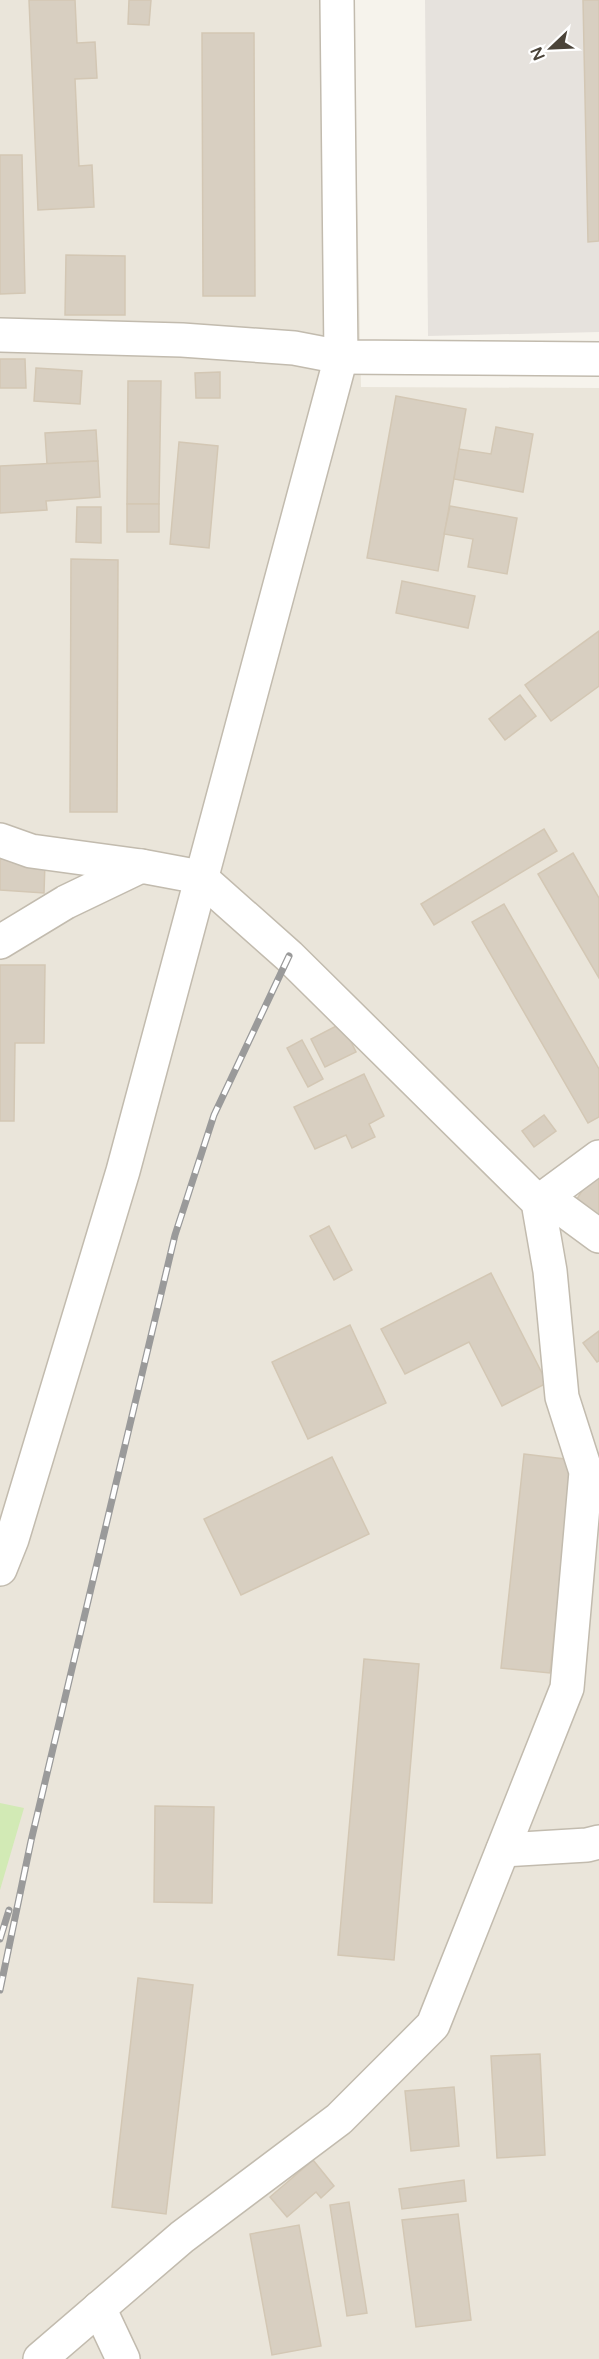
<svg xmlns="http://www.w3.org/2000/svg" width="599" height="2359" viewBox="0 0 599 2359" font-family="'Varela Round',sans-serif">
	<rect width="100%" height="100%" fill="#f6f3ec"/>
	<polygon fill="#eae5da" points="0,0 353,0 361,387 599,388 599,2359 0,2359"/>
	<polygon fill="#e6e2dd" points="425,0 599,0 599,332 428,336"/>
	<polygon fill="#d2eab5" points="0,1803 24,1808 0,1890"/>
	<g fill="#d8cfc1" stroke="#d3c7b4" stroke-width="1.5">
		<polygon points="29,0 75,0 77,43 95,42 97,78 75,79 79,166 92,165 94,207 38,210"/>
		<polygon points="129,0 151,0 149,25 128,24"/>
		<polygon points="583,0 599,0 599,241 588,242"/>
		<polygon points="202,33 254,33 255,296 203,296"/>
		<polygon points="0,155 22,155 25,293 0,294"/>
		<polygon points="66,255 125,256 125,315 65,315"/>
		<polygon points="0,359 25,359 26,388 0,388"/>
		<polygon points="36,368 82,371 80,404 34,401"/>
		<polygon points="220,372 220,398 196,398 195,373"/>
		<polygon points="128,381 161,381 159,504 127,504"/>
		<polygon points="396,396 466,409 438,571 367,558"/>
		<polygon points="496,427 533,434 523,492 454,479 459,449 491,454"/>
		<polygon points="96,430 98,461 47,464 45,433"/>
		<polygon points="179,442 218,446 209,548 170,544"/>
		<polygon points="98,461 100,497 46,501 47,510 0,513 0,466"/>
		<rect x="127" y="504" width="32" height="28"/>
		<polygon points="450,506 517,518 507,574 468,567 473,539 444,534"/>
		<polygon points="77,507 101,507 101,543 76,542"/>
		<polygon points="71,559 118,560 117,812 70,812"/>
		<polygon points="402,581 475,596 468,628 396,613"/>
		<polygon points="599,631 599,686 551,721 525,685"/>
		<polygon points="520,695 536,716 505,740 489,719"/>
		<polygon points="544,829 557,851 434,925 421,904"/>
		<polygon points="573,853 599,898 599,978 538,874"/>
		<polygon points="0,859 45,862 44,893 0,890"/>
		<polygon points="504,904 599,1069 599,1117 588,1123 472,922"/>
		<polygon points="0,965 45,965 44,1043 15,1043 14,1121 0,1121"/>
		<polygon points="342,1023 356,1052 325,1067 311,1039"/>
		<polygon points="302,1040 323,1079 308,1087 287,1048"/>
		<polygon points="364,1074 384,1116 369,1124 375,1137 352,1148 346,1135 315,1149 294,1107"/>
		<polygon points="544,1115 556,1131 534,1147 522,1131"/>
		<polygon points="593,1173 599,1176 599,1224 572,1207"/>
		<polygon points="329,1226 352,1270 334,1280 310,1236"/>
		<polygon points="491,1273 547,1383 502,1406 469,1342 405,1374 381,1329"/>
		<polygon points="350,1325 386,1403 308,1439 272,1362"/>
		<polygon points="599,1331 599,1361 597,1362 583,1343"/>
		<polygon points="524,1454 573,1460 550,1673 501,1668"/>
		<polygon points="332,1457 369,1534 241,1595 204,1519"/>
		<polygon points="364,1659 419,1664 394,1960 338,1955"/>
		<polygon points="155,1806 214,1807 212,1903 154,1902"/>
		<polygon points="138,1978 193,1985 166,2214 112,2207"/>
		<polygon points="540,2054 545,2155 497,2158 491,2056"/>
		<polygon points="454,2087 459,2146 411,2151 405,2091"/>
		<polygon points="313,2160 334,2186 321,2198 316,2192 287,2217 270,2197"/>
		<polygon points="464,2180 466,2201 402,2209 399,2189"/>
		<polygon points="349,2202 367,2313 347,2316 330,2205"/>
		<polygon points="458,2214 471,2320 416,2327 402,2220"/>
		<polygon points="299,2225 321,2346 272,2355 250,2234"/>
	</g>
	<g fill="none" stroke-linecap="round" stroke-linejoin="round">
		<g stroke="#c2bbae" stroke-width="36">
			<g id="minor">
				<polyline points="0,335 182,340 294,348 341,357 599,359"/>
				<polyline points="0,840 31,851 141,866"/>
				<polyline points="0,942 66,902 141,866 200,877 289,956 538,1202 550,1271 562,1397 586,1472 567,1688 433,2025 339,2119 182,2237 40,2359"/>
				<polyline points="538,1202 599,1157"/>
				<polyline points="538,1202 565,1211 599,1236"/>
				<polyline points="0,1569 12,1539 123,1171 341,357 337,0"/>
				<polyline points="503,1850 587,1845 599,1842"/>
				<polyline points="99,2308 123,2359"/>
			</g>
		</g>
		<use href="#minor" stroke="#fff" stroke-width="33"/>
		<g stroke="#9a9a9a" stroke-width="7">
			<g id="rail">
				<polyline points="0,1939 9,1910"/>
				<polyline points="0,1990 31,1841 175,1235 214,1115 289,956"/>
			</g>
		</g>
		<use href="#rail" stroke="#fff" stroke-width="4.5" stroke-dasharray="14" stroke-linecap="butt"/>
	</g>
	<g transform="translate(551 48) rotate(247)" stroke="#ffffff" stroke-width="4.5" paint-order="stroke">
	<path d="M0-4.5L10 22L0 15L-10 22Z" fill="#4b4439"/>
	<text y="-9" font-size="16" font-weight="bold" text-anchor="middle" fill="#4b4439">N</text>
	</g>
</svg>
